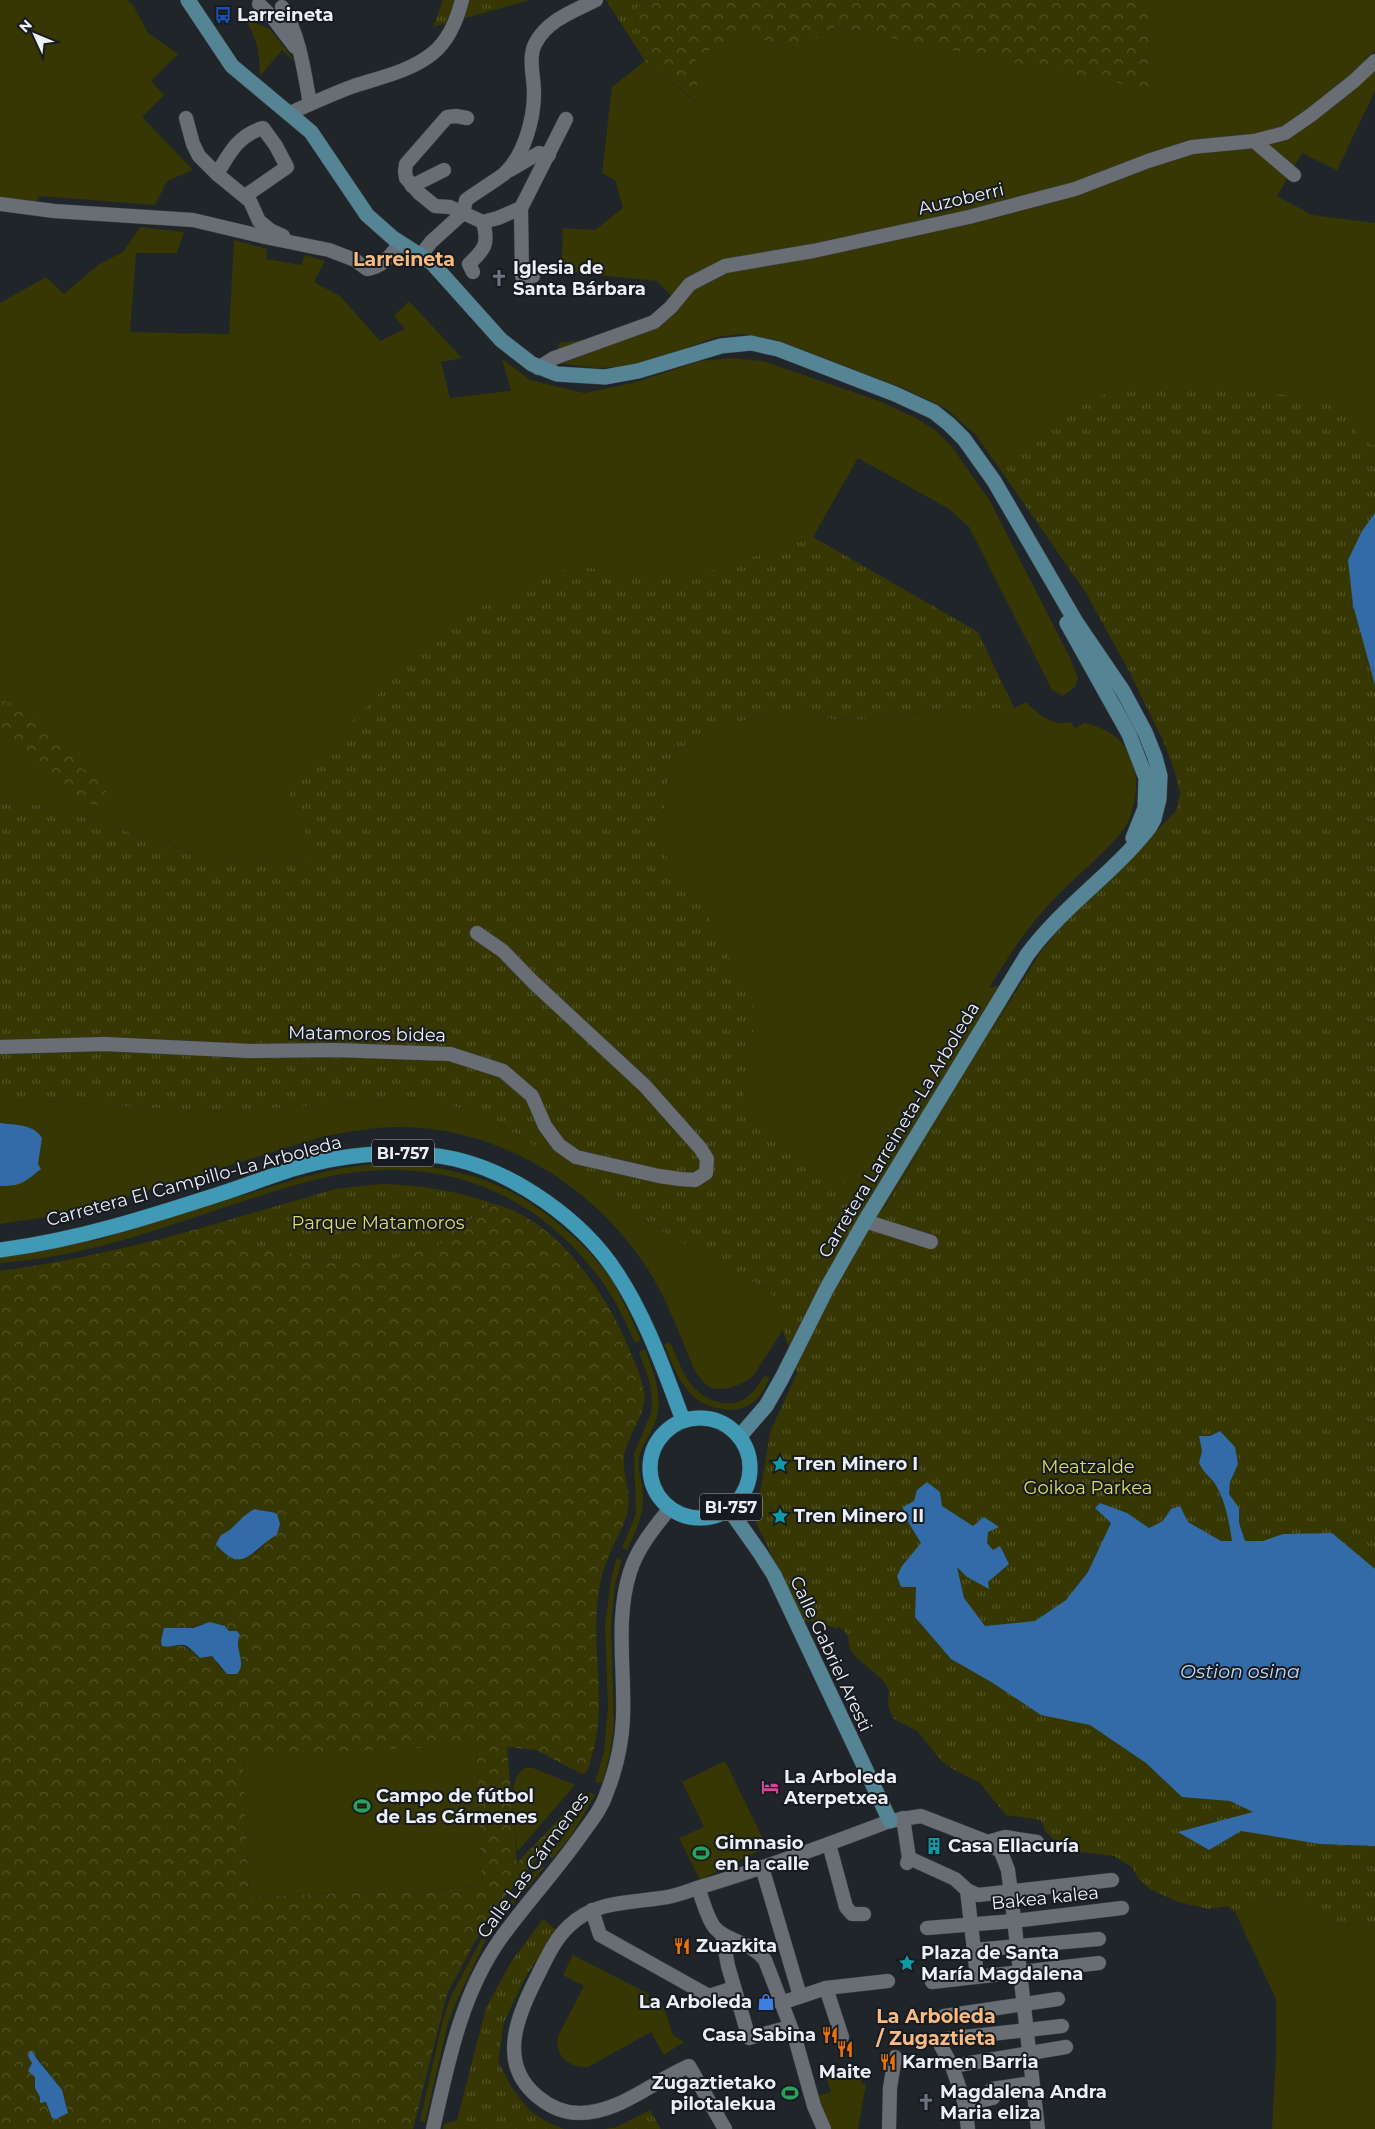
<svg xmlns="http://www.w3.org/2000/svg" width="1375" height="2129" viewBox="0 0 1375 2129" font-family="Montserrat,sans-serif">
	<defs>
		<pattern id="forest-crowns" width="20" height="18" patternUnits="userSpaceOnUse" patternTransform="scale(1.25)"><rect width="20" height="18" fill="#363703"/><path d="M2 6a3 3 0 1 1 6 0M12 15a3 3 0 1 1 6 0" fill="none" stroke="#535428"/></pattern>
		<pattern id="park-tufts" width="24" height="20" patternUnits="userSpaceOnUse" patternTransform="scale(1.25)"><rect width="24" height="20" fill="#363703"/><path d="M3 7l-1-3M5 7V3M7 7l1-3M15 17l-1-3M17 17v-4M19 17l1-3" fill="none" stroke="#535428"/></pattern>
	</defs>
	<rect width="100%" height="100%" fill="#20252a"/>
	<g fill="#363703">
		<polygon points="0,0 127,0 133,5 148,33 178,54 151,81 164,95 142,117 193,170 167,181 155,205 39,196 37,202 0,198"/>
		<path d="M1150 0H1375V51L1364 60 1375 71V91L1337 170 1302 153 1277 196 1312 215 1375 223V445H1371L1357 435 1059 417 1000 469 975 434 945 408 903 388 774 339 742 334 717 337 648 361 622 367 597 368 557 363 559 343C589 340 629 331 655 313 661 308 666 301 671 296L657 281 561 271 563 228 595 230 623 208 615 180 602 173 612 87 645 61 698 104 694 57 741 35 799 49 835 27 1149 88Z"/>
		<path d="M245 19 270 29 298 65 282 50 260 76C259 52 258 40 245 19Z"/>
		<polygon points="140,227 184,232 177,253 136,253 130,332 229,334 234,240 267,249 266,259 301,265 305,255 325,261 314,282 340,296 380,341 405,329 394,316 409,301 462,358 441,362 450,398 511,391 502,359 530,380 584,393 633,383 700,361 731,358 763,361 879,401 916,418 936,431 952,447 990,501 1070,658 1078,678 1075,687 1063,696 1052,690 969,527 949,509 858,458 813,537 687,580 574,566 317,858 215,861 49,806 0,802 0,303 46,277 64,294 98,265 124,251"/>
		<path d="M1026 702C1039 715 1053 727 1071 722L1075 728 1084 723C1133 732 1146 776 1129 820 1119 842 1077 875 1059 894 1031 922 1009 954 989 988L1021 980 982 1049 883 1209 803 1157 741 1106 756 1013 658 845 673 751 758 714 851 720 957 708H1014Z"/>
		<path d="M416 1098 478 1112 528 1141 647 1222 727 1269 770 1290 783 1330 753 1376C744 1384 724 1392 712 1388 704 1385 700 1377 695 1371 679 1334 666 1295 643 1262 589 1183 496 1127 400 1127 373 1127 347 1132 321 1137L134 1195 53 1216 0 1224V1104L27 1100 218 1112Z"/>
		<path d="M384 1163C458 1166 512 1181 568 1232 584 1246 599 1261 611 1279 623 1299 632 1320 641 1340L635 1343C626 1323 616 1301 603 1283 531 1182 424 1150 306 1182 204 1210 107 1256 0 1263V1256L97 1240 303 1177 342 1168Z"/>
		<path d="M670 1342C682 1369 690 1398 723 1403 745 1406 753 1392 765 1376L770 1378C766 1385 763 1392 758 1398 740 1418 705 1410 689 1392 677 1378 671 1361 664 1344Z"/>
		<path d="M645 1349C654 1373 664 1398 655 1423 650 1435 641 1446 639 1458 637 1471 643 1483 643 1496 644 1516 635 1533 627 1550L622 1548 636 1514 634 1454 651 1413 652 1401 650 1383 639 1352Z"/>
		<polygon points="616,1559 622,1560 615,1584 611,1625 614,1727 610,1754 602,1783 595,1782 604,1752 606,1728 608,1708 605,1624 611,1581"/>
		<polygon points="476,1745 482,1887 249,1897 243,1755"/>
		<polygon points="725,1761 767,1847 700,1880 679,1838 704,1827 682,1782"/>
		<path d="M525 1768H533L575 1785 517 1852C515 1831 504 1779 525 1768Z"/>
		<polygon points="590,1792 595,1795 571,1836 552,1859 548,1855 565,1834"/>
		<polygon points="540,1864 544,1868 504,1915 490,1934 486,1932"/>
		<polygon points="1281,1898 1306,1907 1315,1917 1330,1922 1375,1928 1375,2129 1272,2129 1276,2056 1276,1999 1235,1912"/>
		<polygon points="482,1938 486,1940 457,2000 448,2023 425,2122 420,2121 443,2019 451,1996"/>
		<path d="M573 1955 649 1994 647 2000 664 2008 673 2035 684 2042 664 2055 651 2032 588 2067C569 2068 554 2056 558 2036L584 1986 563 1975Z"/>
		<polygon points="824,2070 863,2071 861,2083 866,2084 858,2129 829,2129 814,2097 831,2092"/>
	</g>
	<g fill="url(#forest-crowns)" fill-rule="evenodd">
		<polygon points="650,0 1150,0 1149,89 835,27 799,49 741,35 695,57 699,104 645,61 641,34 635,9"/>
		<polygon points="0,699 43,717 82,769 93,771 109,796 99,805 86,803 53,780 24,750 0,741"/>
		<path d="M491 1203C498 1205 505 1207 512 1210 566 1233 612 1303 632 1356 637 1367 642 1379 644 1392 648 1412 627 1436 624 1456 622 1474 631 1491 628 1509 625 1526 614 1542 608 1558 601 1573 599 1590 597 1606 593 1654 605 1701 594 1749 591 1758 590 1766 585 1774L580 1773 536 1750 507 1747 517 1863 582 1795 560 1832 498 1905 472 1947 447 1994 413 2129H0V1271C73 1261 141 1245 212 1225L248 1245 279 1247 307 1261 340 1259 459 1230ZM270 1511 277 1535 268 1540 255 1553 221 1535 231 1531 247 1513ZM202 1624C209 1624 217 1624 223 1626 236 1631 239 1651 242 1662L222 1670 212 1656 200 1658C181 1642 186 1646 162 1646L161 1641 163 1637ZM476 1745 482 1887 249 1897 243 1756ZM35 2055 62 2090 67 2109 52 2114 46 2102H40V2097L35 2088V2076L30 2068Z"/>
	</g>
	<g fill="url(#park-tufts)">
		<polygon points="443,0 530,0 433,27"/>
		<polygon points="606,0 650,0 635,9 641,34 645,61"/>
		<path d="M1123 385 1277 394 1349 401 1357 435 1371 445H1375V1928L1330 1922 1315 1917 1305 1907 1281 1898 1235 1912 1227 1906 1209 1909 1178 1902 1150 1889 1138 1878 1132 1867 1114 1856 1064 1850 1045 1831 1041 1820 1006 1815 980 1783 953 1769 941 1760 917 1731 894 1719C892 1715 889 1709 888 1704 888 1699 890 1694 888 1689 883 1675 859 1663 852 1652 845 1640 854 1636 837 1626V1629L820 1622 803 1621 754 1518 755 1506 761 1488 770 1432 797 1373 770 1290 727 1269 647 1222 528 1141 478 1112 416 1098 218 1112 27 1100 0 1104V802L49 806 215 861 316 858 287 789 449 621 574 566 687 579 813 537 978 632 1014 708H956L851 720 758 714 673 751 658 845 713 924 756 1013 742 1106 803 1157 884 1209 1039 954 1063 925 1176 811 1180 793 1174 769 1162 738 1129 671 1086 593 1000 469 1059 417Z"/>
		<path d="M381 1184C419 1185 454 1190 491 1203L440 1244 380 1263 340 1259 307 1261 279 1247 248 1245 212 1225 335 1189Z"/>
		<polygon points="543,1919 556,1930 525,1978 504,2022 498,2061 512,2088 529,2110 547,2122 564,2129 443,2129 444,2124 457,2120 486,2008 511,1962"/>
		<polygon points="650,2110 661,2129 605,2129 617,2127"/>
	</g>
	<g fill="#336ba8">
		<polygon points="1375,513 1375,685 1353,605 1348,560 1362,531"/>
		<path d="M0 1123C15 1125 34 1124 42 1138L38 1164 41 1169C24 1182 23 1186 0 1186Z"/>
		<path d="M1220 1431 1235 1447 1238 1464 1230 1482 1229 1494 1239 1508V1523L1245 1541H1263L1283 1534 1332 1533 1375 1569V1846L1320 1844 1241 1831 1209 1850 1178 1832 1253 1812 1230 1801 1182 1797 1146 1763 1090 1725 1041 1715 993 1683 951 1659 915 1617 916 1587H901L897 1576 902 1566 921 1543 905 1517 903 1507 914 1501 917 1490 927 1482 940 1492 942 1506 973 1526 984 1517 999 1527 988 1532 987 1543 993 1550 1000 1546 1009 1564 988 1582 989 1589 967 1577 957 1567 964 1598 985 1626 1035 1621 1066 1600 1088 1572 1111 1523 1095 1508 1100 1503 1127 1513 1149 1528 1163 1521 1171 1509 1180 1506 1188 1522 1221 1541H1232C1229 1522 1225 1497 1213 1481 1207 1474 1204 1473 1199 1463L1202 1451 1199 1436H1210Z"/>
		<path d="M255 1509C263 1512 270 1510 277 1514L280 1524 277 1535C251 1549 243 1577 216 1544L221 1535C235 1529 241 1515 255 1509Z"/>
		<path d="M210 1622 225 1626 229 1631H237L240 1635C233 1648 248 1663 237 1674H227L212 1656 200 1658C196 1654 191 1649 187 1646 179 1642 170 1649 162 1646L161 1641 164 1628H193Z"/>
		<polygon points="30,2051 32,2051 37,2059 62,2090 68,2113 56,2119 52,2118 46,2102 40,2103 40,2097 35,2088 35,2077 28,2071 32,2063 28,2056"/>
	</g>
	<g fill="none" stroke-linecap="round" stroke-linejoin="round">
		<g stroke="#3c4044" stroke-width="15">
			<g id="street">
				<polyline points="259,4 273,18 295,47"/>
				<path d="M282 7C300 36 304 71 310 104"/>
				<path d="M290 113C310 104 330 95 351 87 377 78 410 72 433 53 449 40 457 20 462 0"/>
				<polyline points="186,118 193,144 199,156 217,174 250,201 259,221 270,230 283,236"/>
				<polyline points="467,118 456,116 447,117 406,164 405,171 406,178 419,193 435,206 450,207 483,222 498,218 521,208 566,119"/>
				<polyline points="1254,141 1294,175"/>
				<polyline points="510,170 539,153 549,155"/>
				<path d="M217 174C229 154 238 135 263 128L276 146 287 167 245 196"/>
				<polyline points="412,186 444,170"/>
				<path d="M0 204 54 211 193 220 265 237 329 250 355 260 367 269C383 267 391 255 400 243"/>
				<polyline points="521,208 522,276 533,276"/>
				<path d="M421 255 431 242 463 213 466 200C478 191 492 183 504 174 524 156 534 119 534 93 534 77 528 58 535 44 547 20 574 11 596 0"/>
				<path d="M473 272 469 264C485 249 489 244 483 222"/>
				<polyline points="538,368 554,358 654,322 671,307 690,284 725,266 813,251 969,217 1075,189 1148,161 1192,147 1254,141 1285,133 1311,115 1354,81 1375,61"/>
				<polyline points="0,1047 104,1044 250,1051 334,1050 450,1054 503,1071 532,1096 545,1126 559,1145 576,1157 659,1176 680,1179 695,1180 706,1173 707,1159 701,1149 645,1086 533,982 503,951 477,933"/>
				<polyline points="865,1221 931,1242"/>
				<polyline points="903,1818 909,1858 907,1863"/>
				<polyline points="988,1842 1005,1837 1037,1842"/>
				<polyline points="829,1844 846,1907 852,1914 864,1914"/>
				<polyline points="909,1858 955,1879 967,1890 978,1895 1112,1880"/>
				<polyline points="762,1867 800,1996"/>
				<path d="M698 1888C703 1900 707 1919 715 1928 727 1942 749 1940 765 1960L795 2038 814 2106 824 2129"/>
				<polyline points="967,1890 977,1976"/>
				<polyline points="592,1910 600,1935 709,1996 734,1988"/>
				<polyline points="927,1928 1014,1921 1122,1908"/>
				<polyline points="722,1934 728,1966 749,2038 790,2027"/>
				<polyline points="974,1950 1099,1939"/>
				<polyline points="932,1982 1099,1963"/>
				<polyline points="826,1988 842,2037"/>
				<polyline points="781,2003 826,1988 888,1981"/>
				<polyline points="944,2016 1058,1999"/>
				<polyline points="947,2039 1062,2026"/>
				<polyline points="941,2046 952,2066 965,2104"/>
				<polyline points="952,2066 1066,2047"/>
				<path d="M433 2129C448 2063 461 1994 501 1938 527 1902 557 1870 582 1834 592 1820 602 1808 607 1792 616 1769 622 1743 623 1718 625 1670 615 1618 630 1572 638 1547 654 1528 670 1508"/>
				<path d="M725 2129 689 2066C653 2081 620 2113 579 2113 564 2113 549 2106 538 2097 495 2062 519 2013 539 1973 547 1957 555 1939 569 1926 595 1901 628 1903 661 1898 673 1897 686 1892 697 1888 762 1869 826 1845 890 1821L921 1816 988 1842 1001 1852 1008 1870 1011 1893 1038 2129"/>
				<polyline points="889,2129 890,2088 895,2057"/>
				<polyline points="968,2129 965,2104 993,2098 992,2089 1032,2083"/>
			</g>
		</g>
		<g stroke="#3c4044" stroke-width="16">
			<g id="secondary">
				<path d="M188 0 232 66 311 132 367 215 393 238 432 263 501 340 532 364 557 374 605 377 638 371 721 346 751 343 778 349 895 394 934 412 949 424 964 439 994 481 1076 622 1123 691 1145 732 1155 757 1160 776 1159 799 1154 819 1149 828C1113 874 1063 906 1027 955L865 1221 827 1288 782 1378 766 1406 740 1436"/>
				<polyline points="1067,623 1129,734 1146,778 1145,808 1133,838"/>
				<polyline points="729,1509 760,1553 774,1575 890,1821"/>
			</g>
		</g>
		<g stroke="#3c4044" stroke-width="16">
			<g id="primary">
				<path d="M0 1250C78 1240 152 1216 226 1192 262 1180 298 1165 334 1159 374 1152 416 1151 455 1159 515 1173 582 1220 616 1272 646 1317 664 1370 683 1420"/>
				<circle cx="700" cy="1468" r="50"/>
			</g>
		</g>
		<use href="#street" stroke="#696e75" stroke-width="14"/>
		<use href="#secondary" stroke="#558495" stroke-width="15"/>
		<use href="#primary" stroke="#4099b5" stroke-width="15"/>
	</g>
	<defs>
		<g id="bus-bare" transform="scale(1.35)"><path d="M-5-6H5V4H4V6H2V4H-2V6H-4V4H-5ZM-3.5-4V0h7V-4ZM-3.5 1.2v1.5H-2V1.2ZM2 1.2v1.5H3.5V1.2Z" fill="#1a4fb4" stroke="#171b20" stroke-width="2.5" paint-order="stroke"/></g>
		<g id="church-bare" transform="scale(1.35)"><path d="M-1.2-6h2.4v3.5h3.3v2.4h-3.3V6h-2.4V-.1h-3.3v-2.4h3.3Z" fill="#6b7280" stroke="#171b20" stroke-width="2.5" paint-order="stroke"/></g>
		<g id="sight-bare" transform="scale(1.35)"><path d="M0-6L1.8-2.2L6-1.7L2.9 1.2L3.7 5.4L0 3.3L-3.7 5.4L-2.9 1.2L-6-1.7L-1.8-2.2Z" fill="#0f9aa8" stroke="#171b20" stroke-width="2.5" paint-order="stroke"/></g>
		<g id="hotel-bare" transform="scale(1.35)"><path d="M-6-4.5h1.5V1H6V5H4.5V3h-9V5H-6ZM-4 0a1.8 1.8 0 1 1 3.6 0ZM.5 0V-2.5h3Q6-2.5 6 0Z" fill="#d1479c" stroke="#171b20" stroke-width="2.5" paint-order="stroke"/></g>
		<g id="stadium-bare" transform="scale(1.35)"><path d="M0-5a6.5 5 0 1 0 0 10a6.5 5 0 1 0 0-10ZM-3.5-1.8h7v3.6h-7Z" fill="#2e9e5b" stroke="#171b20" stroke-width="2.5" paint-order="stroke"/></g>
		<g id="building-bare" transform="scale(1.35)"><path d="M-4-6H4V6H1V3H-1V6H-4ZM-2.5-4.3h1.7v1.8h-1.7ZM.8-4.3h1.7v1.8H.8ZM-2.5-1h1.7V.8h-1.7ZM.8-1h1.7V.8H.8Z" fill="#0f9aa8" stroke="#171b20" stroke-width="2.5" paint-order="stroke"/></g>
		<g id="restaurant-bare" transform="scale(1.35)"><path d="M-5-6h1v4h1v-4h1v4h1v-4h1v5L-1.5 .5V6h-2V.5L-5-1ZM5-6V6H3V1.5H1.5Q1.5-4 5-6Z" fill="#e8710a" stroke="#171b20" stroke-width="2.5" paint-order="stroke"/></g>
		<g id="shop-bare" transform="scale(1.35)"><path d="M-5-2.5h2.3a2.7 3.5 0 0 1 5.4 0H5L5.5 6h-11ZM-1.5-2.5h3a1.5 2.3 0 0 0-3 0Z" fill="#3f7fe0" stroke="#171b20" stroke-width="2.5" paint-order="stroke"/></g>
	</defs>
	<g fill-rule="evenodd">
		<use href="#bus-bare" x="223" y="15"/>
		<use href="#church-bare" x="499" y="278"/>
		<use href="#sight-bare" x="780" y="1464"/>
		<use href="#sight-bare" x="780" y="1516"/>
		<use href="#hotel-bare" x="770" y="1787"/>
		<use href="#stadium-bare" x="362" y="1806"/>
		<use href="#building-bare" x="934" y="1846"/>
		<use href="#stadium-bare" x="701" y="1853"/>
		<use href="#restaurant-bare" x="682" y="1946"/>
		<use href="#sight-bare" x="907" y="1963"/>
		<use href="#shop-bare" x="766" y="2002"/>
		<use href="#restaurant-bare" x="830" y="2035"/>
		<use href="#restaurant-bare" x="845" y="2049"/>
		<use href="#restaurant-bare" x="888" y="2062"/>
		<use href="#stadium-bare" x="790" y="2093"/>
		<use href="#church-bare" x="926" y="2102"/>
	</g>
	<g text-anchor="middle" stroke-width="4" stroke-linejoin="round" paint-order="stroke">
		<g fill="#171b20" stroke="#acafb4" stroke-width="1">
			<rect x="372" y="1139.5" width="62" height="27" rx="4"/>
			<rect x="700" y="1493.5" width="62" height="27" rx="4"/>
		</g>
		<g font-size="16" font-weight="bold" fill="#eceff3">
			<text x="403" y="1159">BI-757</text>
			<text x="731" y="1513">BI-757</text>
		</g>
		<g font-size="18" font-weight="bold" fill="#eceff3" stroke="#171b20" text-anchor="start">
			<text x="237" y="21">Larreineta</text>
			<text x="513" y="274">Iglesia de<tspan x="513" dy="21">Santa Bárbara</tspan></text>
			<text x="794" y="1470">Tren Minero I</text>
			<text x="794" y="1522">Tren Minero II</text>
			<text x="784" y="1783">La Arboleda<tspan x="784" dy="21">Aterpetxea</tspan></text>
			<text x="376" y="1802">Campo de fútbol<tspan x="376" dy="21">de Las Cármenes</tspan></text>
			<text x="715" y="1849">Gimnasio<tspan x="715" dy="21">en la calle</tspan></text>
			<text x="948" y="1852">Casa Ellacuría</text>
			<text x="696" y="1952">Zuazkita</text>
			<text x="921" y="1959">Plaza de Santa<tspan x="921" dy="21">María Magdalena</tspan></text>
			<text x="752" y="2008" text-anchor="end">La Arboleda</text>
			<text x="816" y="2041" text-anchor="end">Casa Sabina</text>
			<text x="902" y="2068">Karmen Barria</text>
			<text x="845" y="2078" text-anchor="middle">Maite</text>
			<text x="776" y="2089" text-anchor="end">Zugaztietako<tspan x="776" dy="21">pilotalekua</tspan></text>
			<text x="940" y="2098">Magdalena Andra<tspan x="940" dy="21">Maria eliza</tspan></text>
		</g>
		<g font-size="18" fill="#eceff3" stroke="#171b20">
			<text transform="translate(961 199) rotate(-13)" y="6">Auzoberri</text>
			<text transform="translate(367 1034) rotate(1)" y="6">Matamoros bidea</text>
			<text transform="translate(899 1130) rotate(-59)" y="6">Carretera Larreineta-La Arboleda</text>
			<text transform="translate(194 1181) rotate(-15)" y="6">Carretera El Campillo-La Arboleda</text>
			<text transform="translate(831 1654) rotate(65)" y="6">Calle Gabriel Aresti</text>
			<text transform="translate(533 1865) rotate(-54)" y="6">Calle Las Cármenes</text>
			<text transform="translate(1045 1898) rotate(-6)" y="6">Bakea kalea</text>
		</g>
		<g font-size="18" fill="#dadd66" stroke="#171b20">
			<text x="378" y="1229">Parque Matamoros</text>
			<text x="1088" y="1473">Meatzalde<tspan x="1088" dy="21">Goikoa Parkea</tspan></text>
		</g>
		<g font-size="19" font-weight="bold" fill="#f8bb84" stroke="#171b20">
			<text x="404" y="266">Larreineta</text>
			<text x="936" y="2023">La Arboleda<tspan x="936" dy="22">/ Zugaztieta</tspan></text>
		</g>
		<g font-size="19" font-style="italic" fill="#bbd9fb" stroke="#171b20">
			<text x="1240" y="1678">Ostion osina</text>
		</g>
	</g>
	<g transform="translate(35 35) rotate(314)" stroke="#171b20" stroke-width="4" paint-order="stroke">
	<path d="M0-4L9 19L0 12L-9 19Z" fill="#eceff3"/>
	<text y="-8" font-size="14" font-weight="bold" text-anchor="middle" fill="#eceff3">N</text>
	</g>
</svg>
